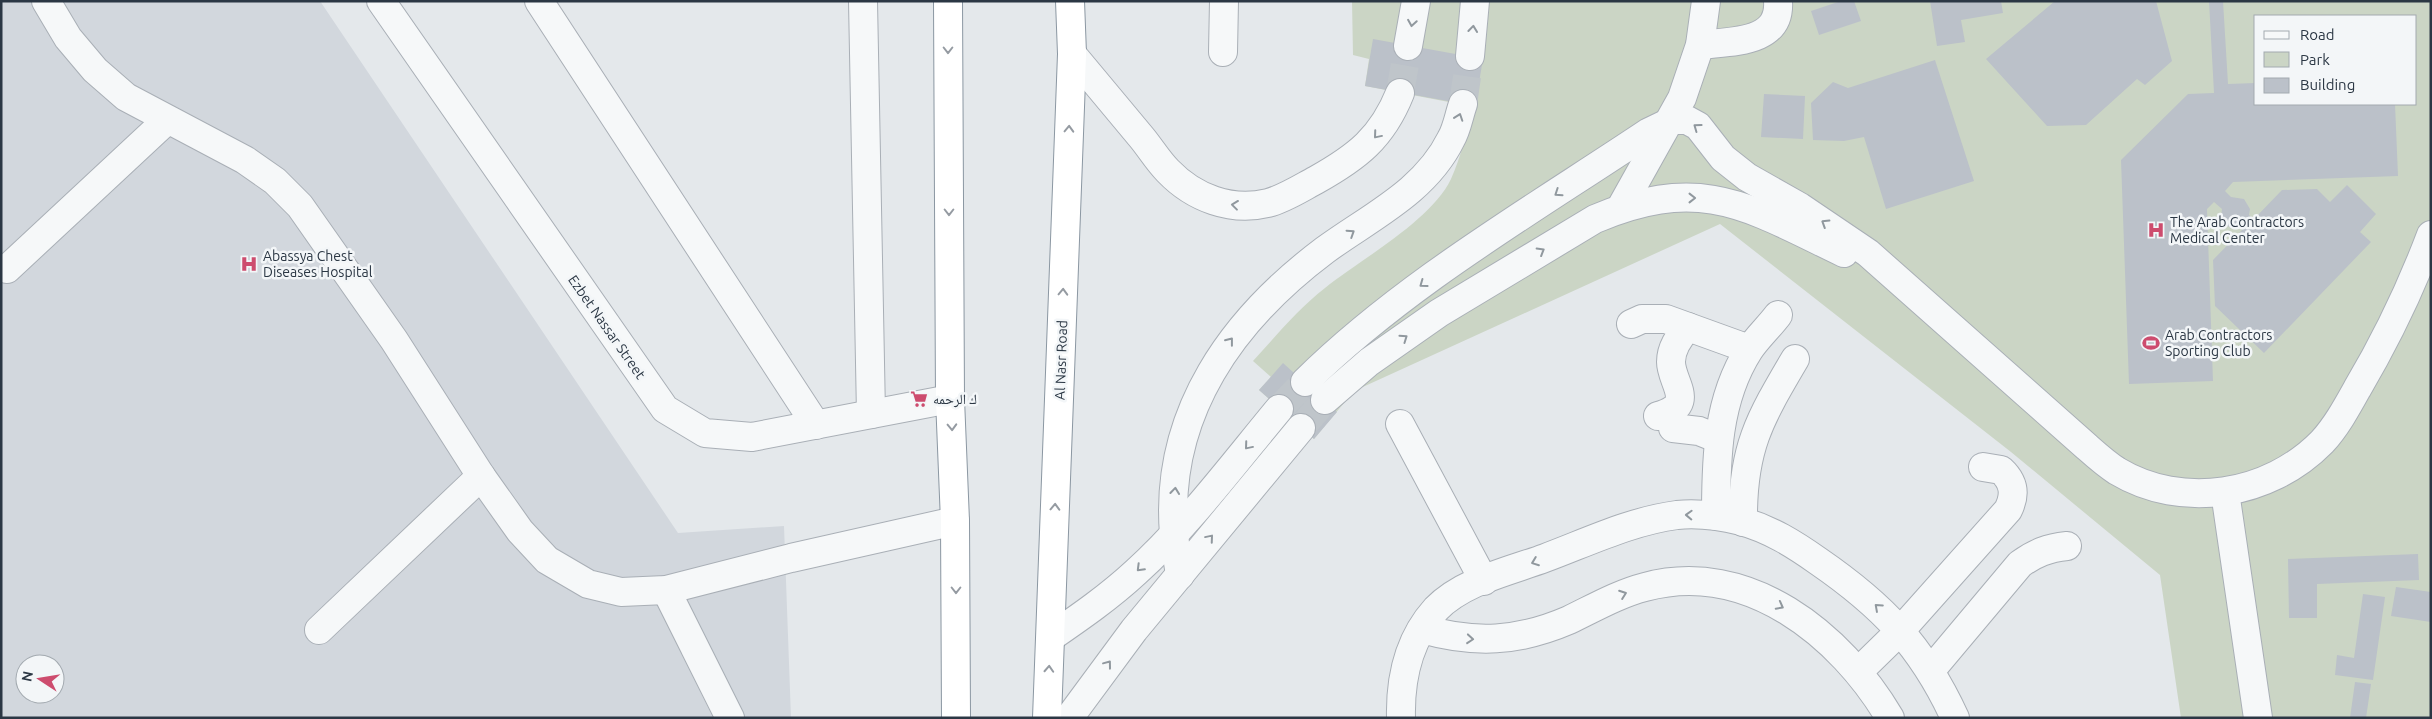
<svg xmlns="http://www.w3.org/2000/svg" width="2432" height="719" viewBox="0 0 2432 719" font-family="Ubuntu,'Noto Naskh Arabic',sans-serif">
	<rect width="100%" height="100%" fill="#e4e8eb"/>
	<path fill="#d2d7dd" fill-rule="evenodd" d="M1 1H320L678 533 784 526 791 718H1ZM25 664H55V694H25Z"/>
	<path fill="#cbd5c5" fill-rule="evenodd" d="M1352 1H2431V718H2181L2160 575 2011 452 1720 224 1354 391 1314 439 1259 390 1271 377 1253 361C1276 336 1298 309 1325 288 1361 259 1431 221 1451 179 1461 157 1467 130 1475 107L1365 86 1369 59 1353 55ZM2256 16H2416V104H2256Z"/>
	<g fill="#bbc1c9">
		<polygon points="1841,1 1854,1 1861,21 1819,35 1811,11"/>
		<polygon points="1930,1 2001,1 2003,13 1961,20 1965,42 1937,46"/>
		<polygon points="2055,1 2156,1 2172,61 2145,85 2137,79 2086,125 2047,126 1986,59"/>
		<polygon points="2209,1 2223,1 2228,84 2256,83 2256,104 2395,104 2398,176 2233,182 2225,191 2231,197 2244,199 2250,209 2249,215 2254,219 2282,190 2317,189 2330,202 2347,185 2376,214 2360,232 2371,242 2264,353 2215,306 2213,260 2242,230 2239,227 2231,228 2224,224 2221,217 2222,209 2214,202 2207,209 2213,381 2129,384 2121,160 2188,94 2214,93"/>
		<polygon points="1373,39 1483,59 1475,106 1365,86"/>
		<polygon points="1935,60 1974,181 1886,209 1864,137 1844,141 1813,140 1811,103 1833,82 1848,88"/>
		<polygon points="1764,94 1805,96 1803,139 1761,137"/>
		<polygon points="1283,363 1337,412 1314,439 1259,390"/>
		<polygon points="2418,554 2419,580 2317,584 2317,618 2289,618 2288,559"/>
		<polygon points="2396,587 2431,592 2431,622 2391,616"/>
		<polygon points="2363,594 2385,597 2373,680 2335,675 2337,655 2354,658"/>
		<polygon points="2355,682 2371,684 2366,718 2350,718"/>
	</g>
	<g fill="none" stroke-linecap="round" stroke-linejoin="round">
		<g stroke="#bfc5ca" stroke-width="28" stroke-dasharray="28 14" stroke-linecap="butt">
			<polyline points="1400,93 1408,46"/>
			<polyline points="1463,104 1470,56"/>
			<polyline points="1279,409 1305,382"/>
			<polyline points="1301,428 1325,400"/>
		</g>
		<g stroke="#a9afb6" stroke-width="30">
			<g id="minor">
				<polyline points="46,1 68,38 95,70 126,97 245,160 275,181 300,206 394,340 481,476 520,531 547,560 588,584 621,592 666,590 791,558 955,521"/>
				<polyline points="381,1 665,409 705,433 752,437 950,399"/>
				<polyline points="539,1 816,425"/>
				<polyline points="863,1 871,414"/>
				<path d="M1700 45C1731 41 1781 44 1778 1"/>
				<polyline points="1408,46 1416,1"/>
				<polyline points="1223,52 1224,1"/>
				<path d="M1072 54C1095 82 1119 110 1142 138 1151 149 1158 161 1168 171 1194 198 1231 212 1268 203 1284 199 1301 188 1316 180 1357 157 1382 138 1400 93"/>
				<polyline points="1470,56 1475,1"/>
				<polyline points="1620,209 1682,98 1700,45 1706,1"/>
				<polyline points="7,269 167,120"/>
				<polyline points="1631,324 1642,319 1666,319 1749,349"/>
				<path d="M1305 382C1403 285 1534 209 1649 132L1674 120H1687L1698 126 1723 158 1747 177 1800 207 1868 253 2087 447C2096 455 2106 464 2117 471 2182 510 2269 496 2322 442 2336 427 2347 407 2357 389 2386 340 2411 288 2431 235"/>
				<path d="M1325 400 1369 362 1439 313 1595 219C1702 174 1748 207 1844 253"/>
				<path d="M1658 416C1698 405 1671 383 1671 362 1671 348 1679 337 1688 327"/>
				<polyline points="1400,424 1484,581"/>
				<polyline points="1673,428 1699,431 1719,439"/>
				<polyline points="2225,492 2258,718"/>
				<path d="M1716 516C1716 459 1717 400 1749 350 1757 338 1769 327 1778 315"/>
				<path d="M1743 522C1742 449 1759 420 1795 359"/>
				<path d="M1180 575C1178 561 1175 547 1174 534 1164 413 1233 319 1325 250 1370 217 1425 192 1451 139 1457 129 1459 115 1463 104"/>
				<polyline points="666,590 730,718"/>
				<path d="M1422 629C1475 644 1518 642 1569 620 1594 608 1618 594 1645 587 1748 559 1841 635 1890 718"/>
				<polyline points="319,630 481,476"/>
				<path d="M1051 637C1080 617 1109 597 1136 572 1187 526 1235 462 1279 409"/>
				<path d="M1931 670 2020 564C2035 553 2048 548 2067 546"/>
				<path d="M1858 672 1901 630 2008 510C2016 494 2014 482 2001 470L1983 467"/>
				<polyline points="1069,718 1134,630 1301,428"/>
				<path d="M1401 718C1400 678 1408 640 1436 609 1463 581 1510 571 1545 558 1588 542 1631 521 1677 515 1698 513 1721 516 1741 521 1770 529 1794 544 1818 561 1882 605 1922 646 1955 718"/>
			</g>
		</g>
		<g stroke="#8b97a2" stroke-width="30">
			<g id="highway">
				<polyline points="948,1 950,399 955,521 956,718"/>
				<polyline points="1047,718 1072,54 1070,1"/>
			</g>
		</g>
		<use href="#minor" stroke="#f6f8f9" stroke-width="28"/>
		<use href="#highway" stroke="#fff" stroke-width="28"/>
	</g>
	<defs><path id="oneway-chevron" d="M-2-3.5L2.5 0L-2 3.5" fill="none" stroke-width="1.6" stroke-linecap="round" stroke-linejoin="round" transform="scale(1.25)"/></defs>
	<g stroke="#90989e">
		<use href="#oneway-chevron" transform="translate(1412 23) rotate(99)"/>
		<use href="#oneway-chevron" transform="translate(1473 29) rotate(-84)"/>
		<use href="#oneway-chevron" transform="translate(1459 117) rotate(-71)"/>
		<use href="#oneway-chevron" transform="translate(1697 127) rotate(-144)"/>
		<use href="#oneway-chevron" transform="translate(1377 135) rotate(130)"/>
		<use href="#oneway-chevron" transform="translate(1558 193) rotate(146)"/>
		<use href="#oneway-chevron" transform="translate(1692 198)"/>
		<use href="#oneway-chevron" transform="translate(1235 205) rotate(-173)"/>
		<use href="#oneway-chevron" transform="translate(1825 223) rotate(-148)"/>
		<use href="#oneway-chevron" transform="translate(1351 233) rotate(-33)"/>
		<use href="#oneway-chevron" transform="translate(1541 251) rotate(-31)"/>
		<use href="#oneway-chevron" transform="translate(1423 284) rotate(144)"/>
		<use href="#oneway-chevron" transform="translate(1404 338) rotate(-35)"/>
		<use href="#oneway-chevron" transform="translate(1230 341) rotate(-52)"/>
		<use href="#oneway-chevron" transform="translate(1248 446) rotate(130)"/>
		<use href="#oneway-chevron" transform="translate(1175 491) rotate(-84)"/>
		<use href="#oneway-chevron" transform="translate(1689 515) rotate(-178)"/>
		<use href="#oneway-chevron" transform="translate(1210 538) rotate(-50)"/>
		<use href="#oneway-chevron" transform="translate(1535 562) rotate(159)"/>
		<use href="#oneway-chevron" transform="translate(1140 568) rotate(135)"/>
		<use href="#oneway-chevron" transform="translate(1623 594) rotate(-20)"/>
		<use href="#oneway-chevron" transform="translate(1780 606) rotate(28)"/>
		<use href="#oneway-chevron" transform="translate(1878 607) rotate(-138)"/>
		<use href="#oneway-chevron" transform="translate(1470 639) rotate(5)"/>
		<use href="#oneway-chevron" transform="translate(1108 664) rotate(-53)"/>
	</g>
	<g stroke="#959ba2">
		<use href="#oneway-chevron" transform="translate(948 50) rotate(90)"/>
		<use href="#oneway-chevron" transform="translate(1069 129) rotate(-88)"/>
		<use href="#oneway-chevron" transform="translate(949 212) rotate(90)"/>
		<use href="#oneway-chevron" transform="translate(1063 292) rotate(-88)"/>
		<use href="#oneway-chevron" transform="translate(952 427) rotate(88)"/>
		<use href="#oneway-chevron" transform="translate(1055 507) rotate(-88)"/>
		<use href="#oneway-chevron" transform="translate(956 590) rotate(90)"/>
		<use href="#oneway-chevron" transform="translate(1049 669) rotate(-87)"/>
	</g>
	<defs>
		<g id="hospital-bare" transform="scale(1.35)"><path d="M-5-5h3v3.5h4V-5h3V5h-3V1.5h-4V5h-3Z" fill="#cd4c6e" stroke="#f3f6f8" stroke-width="2.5" paint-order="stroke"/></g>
		<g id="stadium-bare" transform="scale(1.35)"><path d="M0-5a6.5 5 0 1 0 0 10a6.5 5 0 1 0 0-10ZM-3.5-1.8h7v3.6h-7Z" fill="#cd4c6e" stroke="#f3f6f8" stroke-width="2.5" paint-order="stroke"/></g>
		<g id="supermarket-bare" transform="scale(1.35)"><path d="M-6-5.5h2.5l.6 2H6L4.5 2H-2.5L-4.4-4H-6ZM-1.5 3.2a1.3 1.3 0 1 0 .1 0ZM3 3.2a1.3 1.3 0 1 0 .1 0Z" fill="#cd4c6e" stroke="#f3f6f8" stroke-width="2.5" paint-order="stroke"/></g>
	</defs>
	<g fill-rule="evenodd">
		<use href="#hospital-bare" x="2156" y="230"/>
		<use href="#hospital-bare" x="249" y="264"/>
		<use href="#stadium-bare" x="2151" y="343"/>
		<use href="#supermarket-bare" x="919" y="399"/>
	</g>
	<g text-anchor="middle" stroke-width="5" stroke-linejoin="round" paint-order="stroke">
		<g font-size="14" fill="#2b3744" stroke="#f3f6f8" text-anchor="start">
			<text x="2170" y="227">The Arab Contractors<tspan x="2170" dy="16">Medical Center</tspan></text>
			<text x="263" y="261">Abassya Chest<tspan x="263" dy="16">Diseases Hospital</tspan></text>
			<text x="2165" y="340">Arab Contractors<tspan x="2165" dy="16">Sporting Club</tspan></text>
			<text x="933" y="404">ك الرحمه</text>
		</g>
		<g font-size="14" fill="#2b3744" stroke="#f3f6f8">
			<text transform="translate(607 327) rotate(55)" y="5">Ezbet Nassar Street</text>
			<text transform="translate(1061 360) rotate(-88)" y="5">Al Nasr Road</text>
		</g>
	</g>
	<rect width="2432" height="719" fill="none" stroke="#2b3744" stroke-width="5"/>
	<rect x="2254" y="15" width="162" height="90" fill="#f3f6f8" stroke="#a3aab0"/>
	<rect x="2264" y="31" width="25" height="8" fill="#f6f8f9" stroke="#a3aab0"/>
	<text x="2300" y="40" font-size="15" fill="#2b3744">Road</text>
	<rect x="2264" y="52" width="25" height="15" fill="#cbd5c5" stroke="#a3aab0"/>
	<text x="2300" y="65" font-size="15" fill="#2b3744">Park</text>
	<rect x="2264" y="78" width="25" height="15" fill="#bbc1c9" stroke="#a3aab0"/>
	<text x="2300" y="90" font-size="15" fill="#2b3744">Building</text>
	<g transform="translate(40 679) rotate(282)"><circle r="24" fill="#f3f6f8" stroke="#a3aab0"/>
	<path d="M0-4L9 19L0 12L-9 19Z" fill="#cd4c6e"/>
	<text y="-8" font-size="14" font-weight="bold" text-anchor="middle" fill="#2b3744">N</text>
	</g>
</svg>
